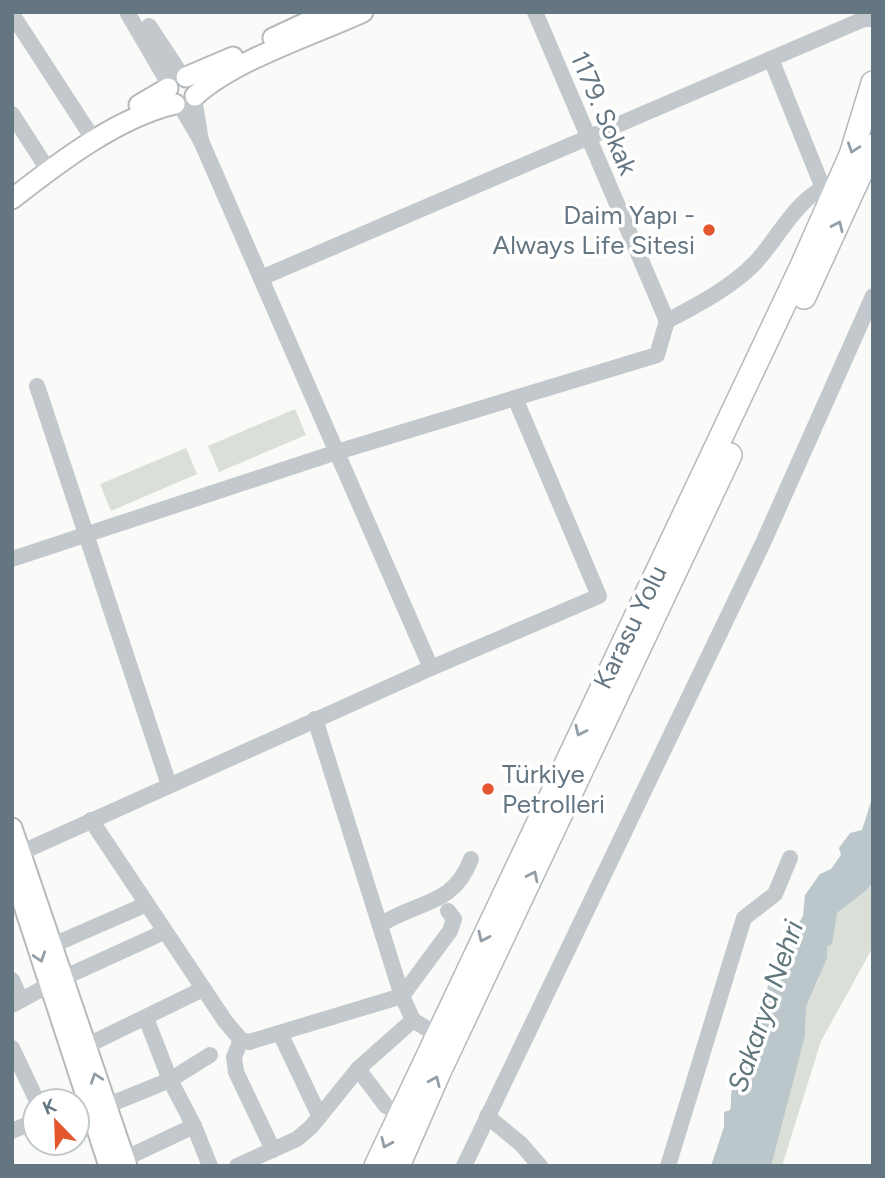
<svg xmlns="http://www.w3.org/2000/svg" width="885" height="1178" viewBox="0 0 885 1178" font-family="Figtree,sans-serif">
	<rect width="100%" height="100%" fill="#fafaf8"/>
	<g fill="#dadfd7">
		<polygon points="295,409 306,435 219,472 208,446"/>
		<polygon points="186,448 197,474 111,511 100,484"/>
		<polygon points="873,881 873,947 821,1041 782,1166 769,1166 805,1036 806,1007 818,980 837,913 867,890"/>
	</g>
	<path fill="#bbc7cb" d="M873 795V881L867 890 837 913 832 944 827 947V958L806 1007 805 1036 771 1166H711L724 1127V1112L730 1110C732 1103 730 1097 732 1089 737 1066 750 1045 752 1020L758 1015 776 963 778 941 798 924 803 916 805 895 820 874 831 869 841 855 839 848 850 833 862 830Z"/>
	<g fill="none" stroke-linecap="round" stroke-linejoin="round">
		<g stroke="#b5babe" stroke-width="23">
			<g id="major">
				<polyline points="273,38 329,12"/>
				<polyline points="186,77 233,57"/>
				<path d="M195 96C234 60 313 35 363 12"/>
				<polyline points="139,105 168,88"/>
				<path d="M12 199C58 163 118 117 175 104"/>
				<polyline points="12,828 127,1166"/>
				<polyline points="12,869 109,1166"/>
			</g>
		</g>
		<g stroke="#b4b9bd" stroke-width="26">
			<g id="highway">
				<polyline points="804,297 873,146"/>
				<polyline points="376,1166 801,268 851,155 873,83"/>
				<polyline points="398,1166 439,1072 730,455"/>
			</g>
		</g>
		<g stroke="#c3c8cc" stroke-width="16">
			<polyline points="127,12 169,84"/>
			<path d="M535 12 667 321C697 305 729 289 754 264 777 240 793 204 823 188L771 59"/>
			<polyline points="12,14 88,131"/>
			<polyline points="149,26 182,76"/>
			<polyline points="180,105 201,141 194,98"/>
			<polyline points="12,114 43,162"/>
			<polyline points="201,141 431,668"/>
			<polyline points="261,278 864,19 873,19"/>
			<polyline points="37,386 169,785"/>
			<polyline points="12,559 337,452 657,355 667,321"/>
			<polyline points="315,719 402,996 413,1020 437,1035"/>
			<polyline points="91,820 225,1021 241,1040 249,1042 402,996 450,931 454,919 448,911"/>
			<polyline points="20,853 431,668 599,596 515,398"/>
			<path d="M380 925C418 900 453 907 471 859"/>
			<polyline points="53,945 147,904"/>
			<polyline points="63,978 164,932"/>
			<polyline points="12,980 21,1000"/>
			<polyline points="12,1005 49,985"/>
			<polyline points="146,1018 170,1080 194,1126 210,1166"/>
			<polyline points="280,1033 319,1115"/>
			<polyline points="241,1040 234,1057 236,1072 273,1150"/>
			<polyline points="86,1046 203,989"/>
			<polyline points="12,1048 37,1101"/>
			<polyline points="358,1069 386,1106 399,1113"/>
			<polyline points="106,1106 170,1080 210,1055"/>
			<polyline points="487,1116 521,1144 540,1166"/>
			<polyline points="12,1131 35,1121"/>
			<polyline points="124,1159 194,1126"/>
			<polyline points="237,1166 297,1139 311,1127 358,1069 413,1020"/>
			<polyline points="464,1166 763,543 873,296"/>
			<polyline points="668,1166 744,918 775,894 790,858"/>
		</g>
		<use href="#major" stroke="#fff" stroke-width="19"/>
		<use href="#highway" stroke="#fff" stroke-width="23"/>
	</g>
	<defs><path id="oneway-chevron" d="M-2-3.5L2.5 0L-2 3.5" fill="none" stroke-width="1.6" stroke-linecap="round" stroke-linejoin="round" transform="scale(1.75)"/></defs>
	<g stroke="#939fa8">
		<use href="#oneway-chevron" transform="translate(853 148) rotate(109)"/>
		<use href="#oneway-chevron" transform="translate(838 226) rotate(-65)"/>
		<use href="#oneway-chevron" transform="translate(580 731) rotate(115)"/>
		<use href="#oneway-chevron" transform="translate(533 876) rotate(-64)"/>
		<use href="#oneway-chevron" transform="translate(483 937) rotate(115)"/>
		<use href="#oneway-chevron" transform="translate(40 957) rotate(72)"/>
		<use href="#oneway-chevron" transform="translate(96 1078) rotate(-109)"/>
		<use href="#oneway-chevron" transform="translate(435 1081) rotate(-66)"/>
		<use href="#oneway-chevron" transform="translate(386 1143) rotate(114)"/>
	</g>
	<g fill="#e4572e" stroke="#fff" stroke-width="2.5">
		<circle cx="709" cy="230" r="7"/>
		<circle cx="488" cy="789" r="7"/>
	</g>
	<g text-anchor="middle" stroke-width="7" stroke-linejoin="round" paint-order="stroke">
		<g font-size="26" fill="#657683" stroke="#fff">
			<text transform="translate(604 113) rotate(67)" y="9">1179. Sokak</text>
			<text transform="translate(630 627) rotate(-64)" y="9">Karasu Yolu</text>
		</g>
		<g font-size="26" fill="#657683" stroke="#fff" text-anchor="end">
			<text x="695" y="224">Daim Yapı -<tspan x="695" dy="30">Always Life Sitesi</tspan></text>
			<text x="502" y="783" text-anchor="start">Türkiye<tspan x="502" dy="30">Petrolleri</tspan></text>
		</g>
		<g font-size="28" font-style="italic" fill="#60757c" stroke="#fff">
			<text transform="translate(765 1006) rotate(-71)" y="10">Sakarya Nehri</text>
		</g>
	</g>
	<rect width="885" height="1178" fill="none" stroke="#657683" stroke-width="28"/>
	<g transform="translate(56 1122) rotate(337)"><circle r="33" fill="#ffffff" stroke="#c1c8cd" stroke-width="2"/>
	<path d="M0-5L12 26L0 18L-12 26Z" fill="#e4572e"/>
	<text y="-10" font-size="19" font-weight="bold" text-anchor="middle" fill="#657683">K</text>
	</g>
</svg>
